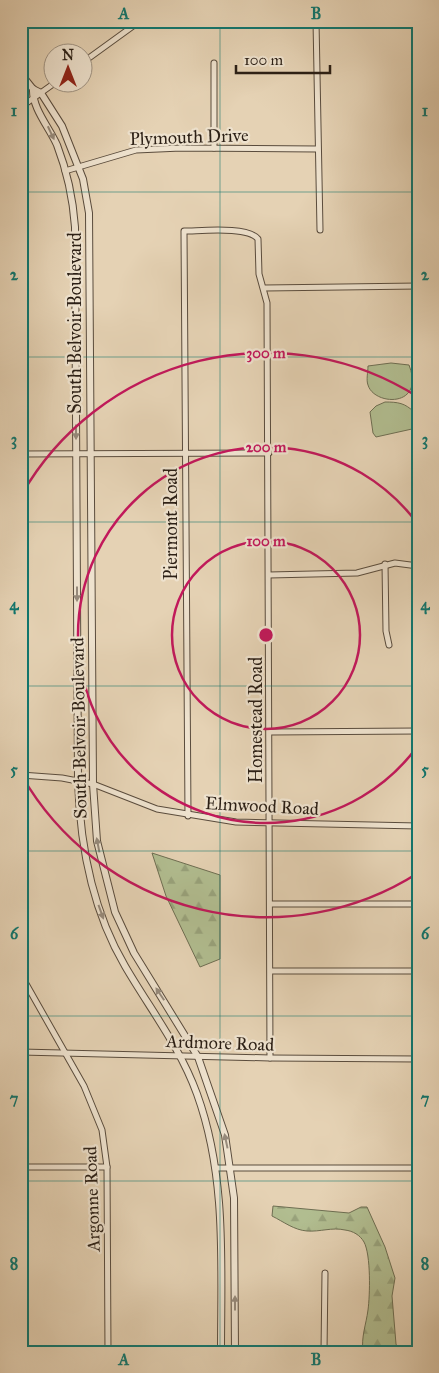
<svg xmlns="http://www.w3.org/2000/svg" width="439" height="1373" viewBox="0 0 439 1373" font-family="'IM FELL Great Primer',serif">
	<defs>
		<pattern id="forest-firs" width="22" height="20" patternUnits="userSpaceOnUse" patternTransform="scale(1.25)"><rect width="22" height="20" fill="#b1bd90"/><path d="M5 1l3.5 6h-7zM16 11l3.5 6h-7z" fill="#98a27b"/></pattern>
	</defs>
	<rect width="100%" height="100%" fill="#e5d2b4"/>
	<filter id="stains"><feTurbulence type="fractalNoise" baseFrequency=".004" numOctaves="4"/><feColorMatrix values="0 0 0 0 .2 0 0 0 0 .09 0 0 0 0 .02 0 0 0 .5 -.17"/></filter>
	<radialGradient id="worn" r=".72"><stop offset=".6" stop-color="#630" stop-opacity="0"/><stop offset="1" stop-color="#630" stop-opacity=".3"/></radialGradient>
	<g fill="#b1bd90" stroke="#6e6e52">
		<path d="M391 363 409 365C426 408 374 406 368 385 366 380 368 372 368 366Z"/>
		<path d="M385 402C398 402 405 403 414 412L412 429 376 437 373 433 370 412 376 406Z"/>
	</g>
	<g fill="url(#forest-firs)" stroke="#6e6e52">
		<polygon points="152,853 220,875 220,959 200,967 166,896"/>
		<path d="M273 1206 349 1213 361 1207H367L385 1247 395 1278 392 1296 396 1344 399 1352H363C361 1337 366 1325 368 1310 370 1295 371 1255 364 1242 360 1235 353 1231 345 1230 332 1227 320 1232 307 1231 294 1230 284 1222 272 1216Z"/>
	</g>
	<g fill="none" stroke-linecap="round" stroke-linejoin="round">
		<g stroke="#5a4c3d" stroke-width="7">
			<g id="minor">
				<polyline points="316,21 320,230"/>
				<polyline points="82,63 140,21"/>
				<polyline points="21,107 56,82"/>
				<polyline points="214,148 214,63"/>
				<polyline points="65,171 136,150 181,148 317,149"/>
				<polyline points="265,288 418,286"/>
				<polyline points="21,454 269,453"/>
				<polyline points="385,564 386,631 389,645"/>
				<polyline points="269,575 357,573 395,563 418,566"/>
				<polyline points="271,732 418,731"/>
				<polyline points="21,775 62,778 93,784 157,809 236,822 418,826"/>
				<path d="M188 816 184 231C201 231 248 226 258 239L259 274 267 303 270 1058"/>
				<polyline points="271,904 418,904"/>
				<polyline points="271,971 418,971"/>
				<polyline points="21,975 84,1086 102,1130 107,1167 108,1352"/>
				<polyline points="21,1052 270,1058 418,1059"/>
				<polyline points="21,1167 107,1167"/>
				<polyline points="217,1168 418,1168"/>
				<polyline points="324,1352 325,1273"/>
			</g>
		</g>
		<g stroke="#5a4c3d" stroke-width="8">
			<g id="tertiary">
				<polyline points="21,74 33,89 41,93 62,126 83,179 89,213 93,784 97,841 115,912 134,953 198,1057 225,1135 234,1198 235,1352"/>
				<path d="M33 89C32 108 49 127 57 145 67 171 73 199 75 227L78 781C80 846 92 910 125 966 150 1009 180 1047 197 1094 227 1177 221 1265 221 1352"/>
			</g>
		</g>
		<use href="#minor" stroke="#eee2ce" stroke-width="5"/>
		<use href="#tertiary" stroke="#eee2ce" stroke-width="6"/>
	</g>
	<defs><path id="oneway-solid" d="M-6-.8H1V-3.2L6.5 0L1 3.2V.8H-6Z" transform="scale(1.25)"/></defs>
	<g fill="#968a7b">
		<use href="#oneway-solid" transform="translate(51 133) rotate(65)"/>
		<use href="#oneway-solid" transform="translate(76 432) rotate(90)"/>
		<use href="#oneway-solid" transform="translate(77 594) rotate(90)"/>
		<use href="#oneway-solid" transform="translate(98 845) rotate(-101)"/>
		<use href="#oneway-solid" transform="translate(101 912) rotate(70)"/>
		<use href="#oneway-solid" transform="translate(160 994) rotate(-124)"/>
		<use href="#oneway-solid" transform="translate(226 1141) rotate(-102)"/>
		<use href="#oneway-solid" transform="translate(235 1303) rotate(-90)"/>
	</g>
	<path fill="none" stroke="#0f766e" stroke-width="1" stroke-opacity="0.55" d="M220 21V1352M21 192H418M21 357H418M21 522H418M21 686H418M21 851H418M21 1016H418M21 1181H418"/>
	<g fill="none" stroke="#c2185b" stroke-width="2.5">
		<circle cx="266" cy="635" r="94"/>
		<path d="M417 747A188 188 0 1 1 417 523"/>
		<path d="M418 873A282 282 0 0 1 22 776M22 494A282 282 0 0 1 418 397"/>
	</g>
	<g text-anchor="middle" stroke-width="4.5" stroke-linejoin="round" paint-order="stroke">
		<g font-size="18" fill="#2b1f15" stroke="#eee2ce">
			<text transform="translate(189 137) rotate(-2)" y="6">Plymouth Drive</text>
			<text transform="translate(75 323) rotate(-90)" y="6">South Belvoir Boulevard</text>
			<text transform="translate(171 524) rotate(-90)" y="6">Piermont Road</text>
			<text transform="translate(256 720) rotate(-90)" y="6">Homestead Road</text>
			<text transform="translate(79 728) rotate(-91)" y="6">South Belvoir Boulevard</text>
			<text transform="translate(262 806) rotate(3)" y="6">Elmwood Road</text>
			<text transform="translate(220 1043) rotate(2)" y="6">Ardmore Road</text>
			<text transform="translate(92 1199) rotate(-92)" y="6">Argonne Road</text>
		</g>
	</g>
	<circle cx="266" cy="635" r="8" fill="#c2185b" stroke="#eee2ce" stroke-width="2.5"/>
	<g font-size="15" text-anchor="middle" font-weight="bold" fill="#c2185b" stroke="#eee2ce" stroke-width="4.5" stroke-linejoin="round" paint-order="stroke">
		<text x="266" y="358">300 m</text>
		<text x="266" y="452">200 m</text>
		<text x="266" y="546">100 m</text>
	</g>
	<rect width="439" height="1373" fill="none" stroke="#e5d2b4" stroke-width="55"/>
	<g transform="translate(68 68)"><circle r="24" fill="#eee2ce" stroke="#a09484"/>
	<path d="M0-4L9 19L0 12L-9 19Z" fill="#8f2418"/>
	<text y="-8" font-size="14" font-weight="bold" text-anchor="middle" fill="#2b1f15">N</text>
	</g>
	<path d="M236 65v8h94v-8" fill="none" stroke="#2b1f15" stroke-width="2.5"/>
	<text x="244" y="65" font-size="15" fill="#2b1f15" stroke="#eee2ce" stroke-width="4" paint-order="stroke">100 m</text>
	<rect x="28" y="28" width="384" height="1318" fill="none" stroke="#0f766e" stroke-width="2"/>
	<g font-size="16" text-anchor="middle" font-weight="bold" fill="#0f766e">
		<text x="124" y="19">A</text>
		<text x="316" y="19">B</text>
		<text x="14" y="116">1</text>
		<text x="425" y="116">1</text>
		<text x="14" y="280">2</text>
		<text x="425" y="280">2</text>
		<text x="14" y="445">3</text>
		<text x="425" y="445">3</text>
		<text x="14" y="610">4</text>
		<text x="425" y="610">4</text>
		<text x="14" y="775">5</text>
		<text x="425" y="775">5</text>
		<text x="14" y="939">6</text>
		<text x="425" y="939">6</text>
		<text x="14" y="1104">7</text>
		<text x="425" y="1104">7</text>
		<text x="14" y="1269">8</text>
		<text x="425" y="1269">8</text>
		<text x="124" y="1365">A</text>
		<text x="316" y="1365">B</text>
	</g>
	<rect width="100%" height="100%" filter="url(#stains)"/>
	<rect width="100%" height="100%" fill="url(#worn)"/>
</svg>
